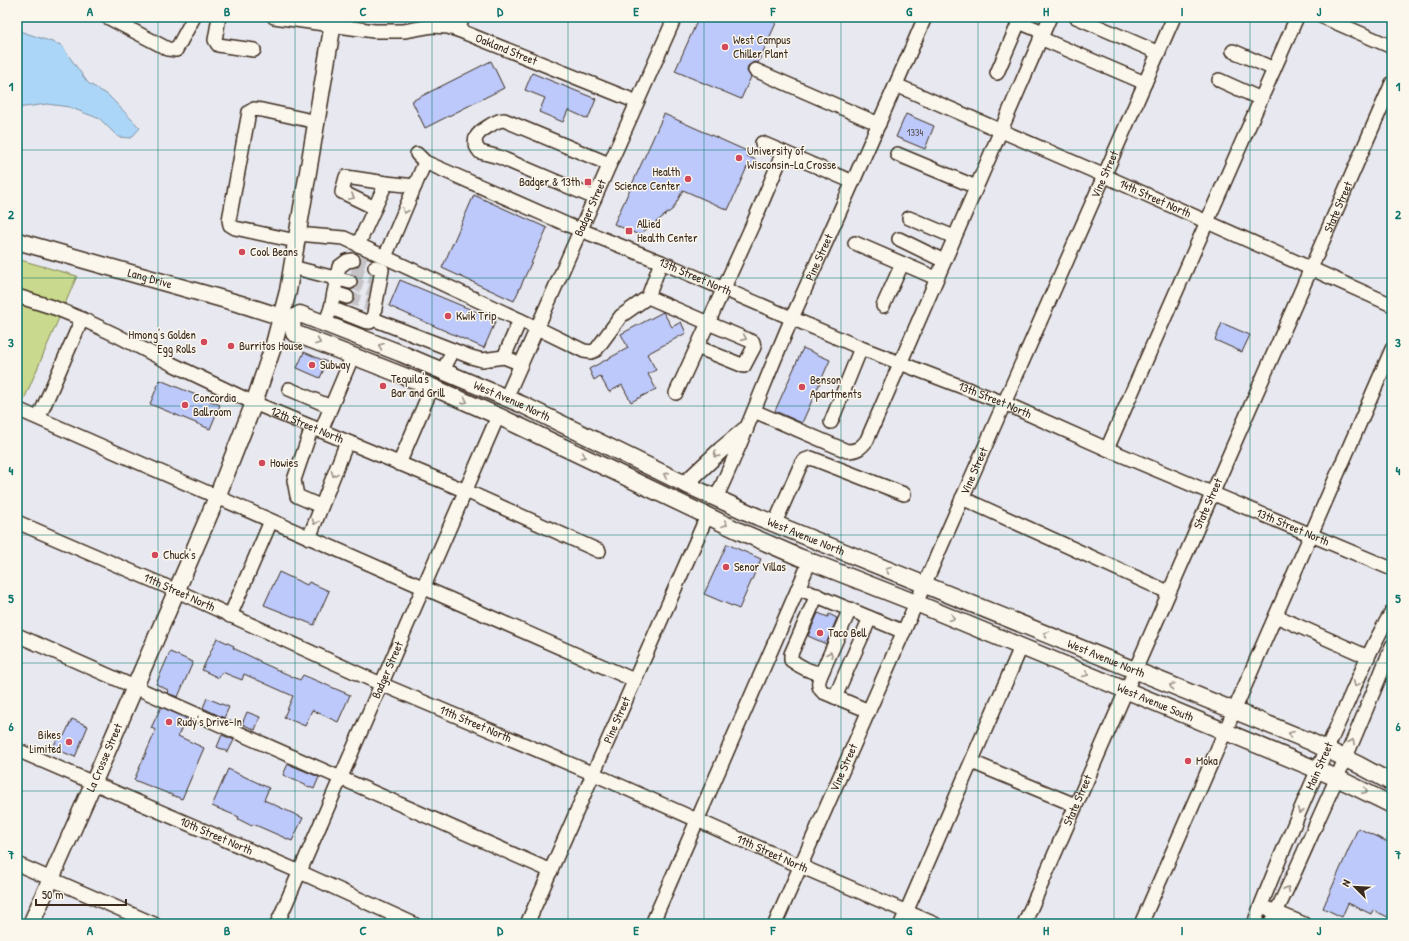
<svg xmlns="http://www.w3.org/2000/svg" width="1409" height="941" viewBox="0 0 1409 941" font-family="'Patrick Hand',sans-serif">
	<rect width="100%" height="100%" fill="#e8e9f0"/>
	<filter id="ink" filterUnits="userSpaceOnUse"><feTurbulence type="fractalNoise" baseFrequency=".025" numOctaves="2"/><feDisplacementMap in="SourceGraphic" scale="8" xChannelSelector="R" yChannelSelector="G"/><feConvolveMatrix kernelMatrix="1 2 1 2 8 2 1 2 1" color-interpolation-filters="sRGB"/></filter>
	<g filter="url(#ink)">
		<polygon fill="#c9d98d" stroke="#828256" points="17,259 77,276 23,402 17,399"/>
		<polygon fill="#acd6f7" stroke="#7f91a0" points="17,30 61,45 88,83 108,95 140,128 131,138 118,137 100,119 69,107 47,104 17,108"/>
		<g fill="#bcc9fa" stroke="#3b2a1e">
			<polygon points="699,17 763,17 776,23 758,63 754,62 748,66 747,71 751,77 741,99 675,71"/>
			<polygon points="491,61 504,88 425,128 412,101"/>
			<polygon points="532,73 596,99 588,119 568,110 563,122 539,112 545,98 525,90"/>
			<polygon points="664,114 749,152 747,156 756,160 752,169 747,167 728,210 683,190 673,209 639,235 614,224"/>
			<polygon points="906,114 934,126 925,149 896,137"/>
			<polygon points="474,195 547,228 514,301 442,268"/>
			<polygon points="400,280 496,320 484,348 389,306"/>
			<polygon points="663,312 672,327 681,322 686,333 647,354 656,370 648,374 656,389 631,402 622,385 609,392 600,376 594,380 589,369 628,348 621,334"/>
			<polygon points="1222,323 1250,335 1242,352 1215,340"/>
			<polygon points="803,348 830,360 802,423 775,411"/>
			<polygon points="304,352 327,362 320,378 297,368"/>
			<polygon points="160,380 220,405 210,429 150,404"/>
			<polygon points="727,544 761,559 739,609 704,594"/>
			<polygon points="279,572 307,585 309,582 329,591 314,625 264,605"/>
			<polygon points="818,613 828,617 829,614 837,618 826,644 808,636"/>
			<polygon points="217,638 234,646 233,648 260,661 260,662 300,680 303,675 350,695 338,722 312,710 305,726 284,717 293,696 244,674 242,680 222,672 219,678 202,670"/>
			<polygon points="170,652 193,662 178,697 167,693 168,690 156,684"/>
			<polygon points="207,698 229,707 224,718 203,708"/>
			<polygon points="161,707 186,718 178,736 204,748 182,799 134,780 156,730 151,728"/>
			<polygon points="247,712 260,717 255,730 242,724"/>
			<polygon points="72,719 88,726 75,757 53,748 59,734 64,736"/>
			<polygon points="222,735 234,740 228,752 217,747"/>
			<polygon points="288,764 319,777 314,789 283,775"/>
			<polygon points="228,769 269,788 264,800 303,818 292,841 253,824 252,826 238,819 239,817 212,806"/>
			<polygon points="1358,828 1392,844 1392,919 1373,910 1371,914 1348,903 1342,917 1323,908"/>
		</g>
		<g fill="none" stroke-linecap="round" stroke-linejoin="round">
			<g stroke="#c5c3c6" stroke-width="13" stroke-dasharray="13 6" stroke-linecap="butt">
				<polyline points="353,260 375,267"/>
				<polyline points="351,271 373,278"/>
				<polyline points="350,282 371,290"/>
				<polyline points="347,297 368,304"/>
			</g>
			<g stroke="#3b2a1e" stroke-width="16">
				<g id="minor">
					<polyline points="107,17 168,49 176,50 194,17"/>
					<polyline points="219,17 215,40 218,45 254,50"/>
					<path id="s1" d="M274 17 374 31H404L432 26 448 27 458 30 637 102"/>
					<polyline points="1076,17 1159,53"/>
					<polyline points="1323,17 1392,47"/>
					<polyline points="458,30 463,17"/>
					<polyline points="1040,38 1145,83"/>
					<polyline points="1233,51 1274,69"/>
					<polyline points="755,70 879,124"/>
					<polyline points="997,73 1019,22 1043,32"/>
					<polyline points="1219,80 1261,99"/>
					<path id="s2" d="M896 85 1105 176 1392 305"/>
					<polyline points="762,143 853,182"/>
					<path id="s3" d="M417 154 425 162 568 225 661 262 861 348 1004 403 1107 449 1392 569"/>
					<polyline points="897,154 976,187"/>
					<path d="M595 198 499 157 480 152C470 140 477 133 489 126 494 123 498 120 504 120L609 164"/>
					<polyline points="375,208 342,192 346,177 386,183"/>
					<polyline points="909,218 954,237"/>
					<polyline points="297,234 344,238 537,328 584,351 591,352 596,350 621,316 648,297 708,323 752,226 783,153"/>
					<polyline points="899,239 944,261"/>
					<polyline points="296,241 235,228 230,225 229,220 249,112 254,109 262,110 317,122"/>
					<polyline points="855,243 936,278"/>
					<polyline points="358,245 386,183 415,186"/>
					<polyline points="385,257 425,162"/>
					<polyline points="292,267 350,282"/>
					<polyline points="375,267 382,270 373,319 471,357 482,360 504,357 521,364"/>
					<polyline points="334,293 347,297"/>
					<path id="s4" d="M17 296 55 308 82 319 116 335 172 364 254 403 466 491 599 551"/>
					<polyline points="648,297 661,262"/>
					<polyline points="883,306 902,264"/>
					<polyline points="331,308 339,267 347,261 353,260"/>
					<polyline points="325,324 331,308 364,321 370,322 373,319"/>
					<polyline points="504,357 520,320"/>
					<polyline points="443,371 453,350"/>
					<polyline points="289,389 331,407 353,355"/>
					<polyline points="676,393 708,323 753,342 754,347 744,366 697,347"/>
					<path id="s5" d="M506 398 675 17"/>
					<polyline points="17,409 634,680"/>
					<path d="M754 411 847 451C857 451 861 448 867 440L1050 17"/>
					<polyline points="39,417 82,319"/>
					<polyline points="831,422 861,348"/>
					<polyline points="312,427 294,480 297,496 320,506"/>
					<polyline points="321,431 331,407"/>
					<polyline points="1107,449 1297,17"/>
					<polyline points="399,464 432,387"/>
					<path id="s6" d="M716 498C744 439 766 378 792 318 837 218 882 118 925 17"/>
					<polyline points="962,498 1168,592"/>
					<path id="s7" d="M17 522 177 591 381 684 594 774 800 866 935 924"/>
					<polyline points="775,523 801,464 805,460 811,458 904,494"/>
					<polyline points="309,538 347,442"/>
					<polyline points="798,588 904,632"/>
					<path d="M817 595 791 654V660C799 666 810 672 820 673L823 670 850 609"/>
					<polyline points="230,616 271,521"/>
					<polyline points="1276,616 1368,657"/>
					<polyline points="17,635 551,871"/>
					<path d="M823 670C820 678 815 685 823 692L869 711"/>
					<polyline points="835,697 870,618"/>
					<path id="s8" d="M17 750 300 872 414 924"/>
					<polyline points="972,762 1075,805"/>
					<polyline points="17,864 154,924"/>
					<polyline points="1269,909 1304,924"/>
					<path id="s9" d="M277 924 498 416"/>
					<path id="s10" d="M527 924 707 516"/>
					<polyline points="652,924 810,561"/>
					<path id="s11" d="M775 924 1174 17"/>
					<polyline points="901,924 1021,647"/>
					<path id="s12" d="M1024 924C1145 643 1271 364 1392 83"/>
					<polyline points="1141,924 1392,349"/>
					<path id="s13" d="M1255 924 1256 918C1281 853 1309 789 1338 724 1355 687 1370 647 1392 612"/>
					<path d="M1270 924C1289 887 1305 849 1322 811 1347 756 1370 701 1392 646"/>
				</g>
			</g>
			<g stroke="#3b2a1e" stroke-width="19">
				<g id="major">
					<path id="s14" d="M17 241 244 305 291 320 300 314 400 353 523 405 685 484 758 517 1309 741 1359 765 1392 783"/>
					<path id="s15" d="M291 320 294 333 432 387 498 416 739 531 799 557 916 603 1337 778 1392 805"/>
					<polyline points="685,484 721,450 745,430"/>
					<path id="s16" d="M31 924 93 784 217 497 254 403 274 344 288 291 334 17"/>
				</g>
			</g>
			<use href="#minor" stroke="#fbf7ec" stroke-width="13"/>
			<use href="#major" stroke="#fbf7ec" stroke-width="16"/>
		</g>
		<defs><path id="oneway-chevron" d="M-2-3.5L2.5 0L-2 3.5" fill="none" stroke-width="1.6" stroke-linecap="round" stroke-linejoin="round"/></defs>
		<g stroke="#9b9085">
			<use href="#oneway-chevron" transform="translate(352 197) rotate(25)"/>
			<use href="#oneway-chevron" transform="translate(405 211) rotate(113)"/>
			<use href="#oneway-chevron" transform="translate(744 338) rotate(24)"/>
			<use href="#oneway-chevron" transform="translate(318 342) rotate(21)"/>
			<use href="#oneway-chevron" transform="translate(381 346) rotate(-158)"/>
			<use href="#oneway-chevron" transform="translate(465 401) rotate(24)"/>
			<use href="#oneway-chevron" transform="translate(716 455) rotate(136)"/>
			<use href="#oneway-chevron" transform="translate(583 456) rotate(26)"/>
			<use href="#oneway-chevron" transform="translate(334 474) rotate(112)"/>
			<use href="#oneway-chevron" transform="translate(666 475) rotate(-154)"/>
			<use href="#oneway-chevron" transform="translate(315 522) rotate(110)"/>
			<use href="#oneway-chevron" transform="translate(725 524) rotate(25)"/>
			<use href="#oneway-chevron" transform="translate(888 570) rotate(-158)"/>
			<use href="#oneway-chevron" transform="translate(952 618) rotate(23)"/>
			<use href="#oneway-chevron" transform="translate(1046 634) rotate(-158)"/>
			<use href="#oneway-chevron" transform="translate(830 654) rotate(-67)"/>
			<use href="#oneway-chevron" transform="translate(1086 674) rotate(23)"/>
			<use href="#oneway-chevron" transform="translate(1356 684) rotate(114)"/>
			<use href="#oneway-chevron" transform="translate(1172 686) rotate(-158)"/>
			<use href="#oneway-chevron" transform="translate(1291 734) rotate(-158)"/>
			<use href="#oneway-chevron" transform="translate(1352 742) rotate(-67)"/>
			<use href="#oneway-chevron" transform="translate(1365 791) rotate(27)"/>
			<use href="#oneway-chevron" transform="translate(1300 811) rotate(114)"/>
			<use href="#oneway-chevron" transform="translate(1287 889) rotate(-65)"/>
		</g>
	</g>
	<path fill="none" stroke="#0f766e" stroke-width="1" stroke-opacity="0.55" d="M158 17V924M295 17V924M432 17V924M568 17V924M704 17V924M841 17V924M978 17V924M1114 17V924M1250 17V924M17 150H1392M17 278H1392M17 406H1392M17 535H1392M17 663H1392M17 791H1392"/>
	<g fill="#d1495b" stroke="#fbf7ec" stroke-width="1.5">
		<circle cx="725" cy="47" r="4"/>
		<circle cx="739" cy="158" r="4"/>
		<circle cx="688" cy="179" r="4"/>
		<rect x="584" y="178" width="8" height="8" rx="2"/>
		<rect x="625" y="227" width="8" height="8" rx="2"/>
		<circle cx="242" cy="252" r="4"/>
		<circle cx="448" cy="316" r="4"/>
		<circle cx="204" cy="342" r="4"/>
		<circle cx="231" cy="346" r="4"/>
		<circle cx="312" cy="365" r="4"/>
		<circle cx="383" cy="386" r="4"/>
		<circle cx="802" cy="387" r="4"/>
		<circle cx="185" cy="405" r="4"/>
		<circle cx="262" cy="463" r="4"/>
		<circle cx="155" cy="555" r="4"/>
		<circle cx="726" cy="567" r="4"/>
		<circle cx="820" cy="633" r="4"/>
		<circle cx="169" cy="722" r="4"/>
		<circle cx="69" cy="742" r="4"/>
		<circle cx="1188" cy="761" r="4"/>
	</g>
	<g text-anchor="middle" stroke-width="3" stroke-linejoin="round" paint-order="stroke">
		<g font-size="10" fill="#5b5255">
			<text x="915" y="136">1334</text>
		</g>
		<g font-size="12" fill="#3b2a1e" stroke="#fbf7ec" text-anchor="start">
			<text x="733" y="44">West Campus<tspan x="733" dy="14">Chiller Plant</tspan></text>
			<text x="747" y="155">University of<tspan x="747" dy="14">Wisconsin-La Crosse</tspan></text>
			<text x="680" y="176" text-anchor="end">Health<tspan x="680" dy="14">Science Center</tspan></text>
			<text x="580" y="186" text-anchor="end">Badger &amp; 13th</text>
			<text x="637" y="228">Allied<tspan x="637" dy="14">Health Center</tspan></text>
			<text x="250" y="256">Cool Beans</text>
			<text x="456" y="320">Kwik Trip</text>
			<text x="196" y="339" text-anchor="end">Hmong's Golden<tspan x="196" dy="14">Egg Rolls</tspan></text>
			<text x="239" y="350">Burritos House</text>
			<text x="320" y="369">Subway</text>
			<text x="391" y="383">Tequila's<tspan x="391" dy="14">Bar and Grill</tspan></text>
			<text x="810" y="384">Benson<tspan x="810" dy="14">Apartments</tspan></text>
			<text x="193" y="402">Concordia<tspan x="193" dy="14">Ballroom</tspan></text>
			<text x="270" y="467">Howies</text>
			<text x="163" y="559">Chuck's</text>
			<text x="734" y="571">Senor Villas</text>
			<text x="828" y="637">Taco Bell</text>
			<text x="177" y="726">Rudy's Drive-In</text>
			<text x="61" y="739" text-anchor="end">Bikes<tspan x="61" dy="14">Limited</tspan></text>
			<text x="1196" y="765">Moka</text>
		</g>
		<g font-size="12" fill="#3b2a1e" stroke="#fbf7ec">
			<text dy="4" stroke="none"><textPath href="#s1" startOffset="238">Oakland Street</textPath></text>
			<text dy="4" stroke="none"><textPath href="#s11" startOffset="819">Vine Street</textPath></text>
			<text dy="4" stroke="none"><textPath href="#s2" startOffset="283">14th Street North</textPath></text>
			<text dy="4" stroke="none"><textPath href="#s5" startOffset="208">Badger Street</textPath></text>
			<text dy="4" stroke="none"><textPath href="#s12" startOffset="783">State Street</textPath></text>
			<text dy="4" stroke="none"><textPath href="#s6" startOffset="262">Pine Street</textPath></text>
			<text dy="4" stroke="none"><textPath href="#s3" startOffset="305">13th Street North</textPath></text>
			<text dy="4" stroke="none"><textPath href="#s14" startOffset="138">Lang Drive</textPath></text>
			<text dy="4" stroke="none"><textPath href="#s14" startOffset="525">West Avenue North</textPath></text>
			<text dy="4" stroke="none"><textPath href="#s3" startOffset="629">13th Street North</textPath></text>
			<text dy="4" stroke="none"><textPath href="#s4" startOffset="318">12th Street North</textPath></text>
			<text dy="4" stroke="none"><textPath href="#s11" startOffset="495">Vine Street</textPath></text>
			<text dy="4" stroke="none"><textPath href="#s12" startOffset="459">State Street</textPath></text>
			<text dy="4" stroke="none"><textPath href="#s3" startOffset="953">13th Street North</textPath></text>
			<text dy="4" stroke="none"><textPath href="#s14" startOffset="849">West Avenue North</textPath></text>
			<text dy="4" stroke="none"><textPath href="#s7" startOffset="177">11th Street North</textPath></text>
			<text dy="4" stroke="none"><textPath href="#s14" startOffset="1173">West Avenue North</textPath></text>
			<text dy="4" stroke="none"><textPath href="#s9" startOffset="277">Badger Street</textPath></text>
			<text dy="4" stroke="none"><textPath href="#s15" startOffset="951">West Avenue South</textPath></text>
			<text dy="4" stroke="none"><textPath href="#s10" startOffset="223">Pine Street</textPath></text>
			<text dy="4" stroke="none"><textPath href="#s7" startOffset="501">11th Street North</textPath></text>
			<text dy="4" stroke="none"><textPath href="#s16" startOffset="182">La Crosse Street</textPath></text>
			<text dy="4" stroke="none"><textPath href="#s13" startOffset="171">Main Street</textPath></text>
			<text dy="4" stroke="none"><textPath href="#s11" startOffset="171">Vine Street</textPath></text>
			<text dy="4" stroke="none"><textPath href="#s12" startOffset="135">State Street</textPath></text>
			<text dy="4" stroke="none"><textPath href="#s8" startOffset="217">10th Street North</textPath></text>
			<text dy="4" stroke="none"><textPath href="#s7" startOffset="825">11th Street North</textPath></text>
		</g>
	</g>
	<rect width="1409" height="941" fill="none" stroke="#fbf7ec" stroke-width="44"/>
	<g transform="translate(1355 887) rotate(294)" stroke="#fbf7ec" stroke-width="3" paint-order="stroke">
	<path d="M0-3L7 15L0 10L-7 15Z" fill="#3b2a1e"/>
	<text y="-6" font-size="11" font-weight="bold" text-anchor="middle" fill="#3b2a1e">N</text>
	</g>
	<path d="M36 899v6h90v-6" fill="none" stroke="#3b2a1e" stroke-width="2"/>
	<text x="42" y="899" font-size="12" fill="#3b2a1e" stroke="#fbf7ec" stroke-width="3" paint-order="stroke">50 m</text>
	<rect x="22" y="22" width="1365" height="897" fill="none" stroke="#0f766e" stroke-width="1.5"/>
	<g font-size="13" text-anchor="middle" font-weight="bold" fill="#0f766e">
		<text x="90" y="16">A</text>
		<text x="227" y="16">B</text>
		<text x="363" y="16">C</text>
		<text x="500" y="16">D</text>
		<text x="636" y="16">E</text>
		<text x="773" y="16">F</text>
		<text x="909" y="16">G</text>
		<text x="1046" y="16">H</text>
		<text x="1182" y="16">I</text>
		<text x="1319" y="16">J</text>
		<text x="11" y="91">1</text>
		<text x="1398" y="91">1</text>
		<text x="11" y="219">2</text>
		<text x="1398" y="219">2</text>
		<text x="11" y="347">3</text>
		<text x="1398" y="347">3</text>
		<text x="11" y="475">4</text>
		<text x="1398" y="475">4</text>
		<text x="11" y="603">5</text>
		<text x="1398" y="603">5</text>
		<text x="11" y="731">6</text>
		<text x="1398" y="731">6</text>
		<text x="11" y="859">7</text>
		<text x="1398" y="859">7</text>
		<text x="90" y="935">A</text>
		<text x="227" y="935">B</text>
		<text x="363" y="935">C</text>
		<text x="500" y="935">D</text>
		<text x="636" y="935">E</text>
		<text x="773" y="935">F</text>
		<text x="909" y="935">G</text>
		<text x="1046" y="935">H</text>
		<text x="1182" y="935">I</text>
		<text x="1319" y="935">J</text>
	</g>
</svg>
